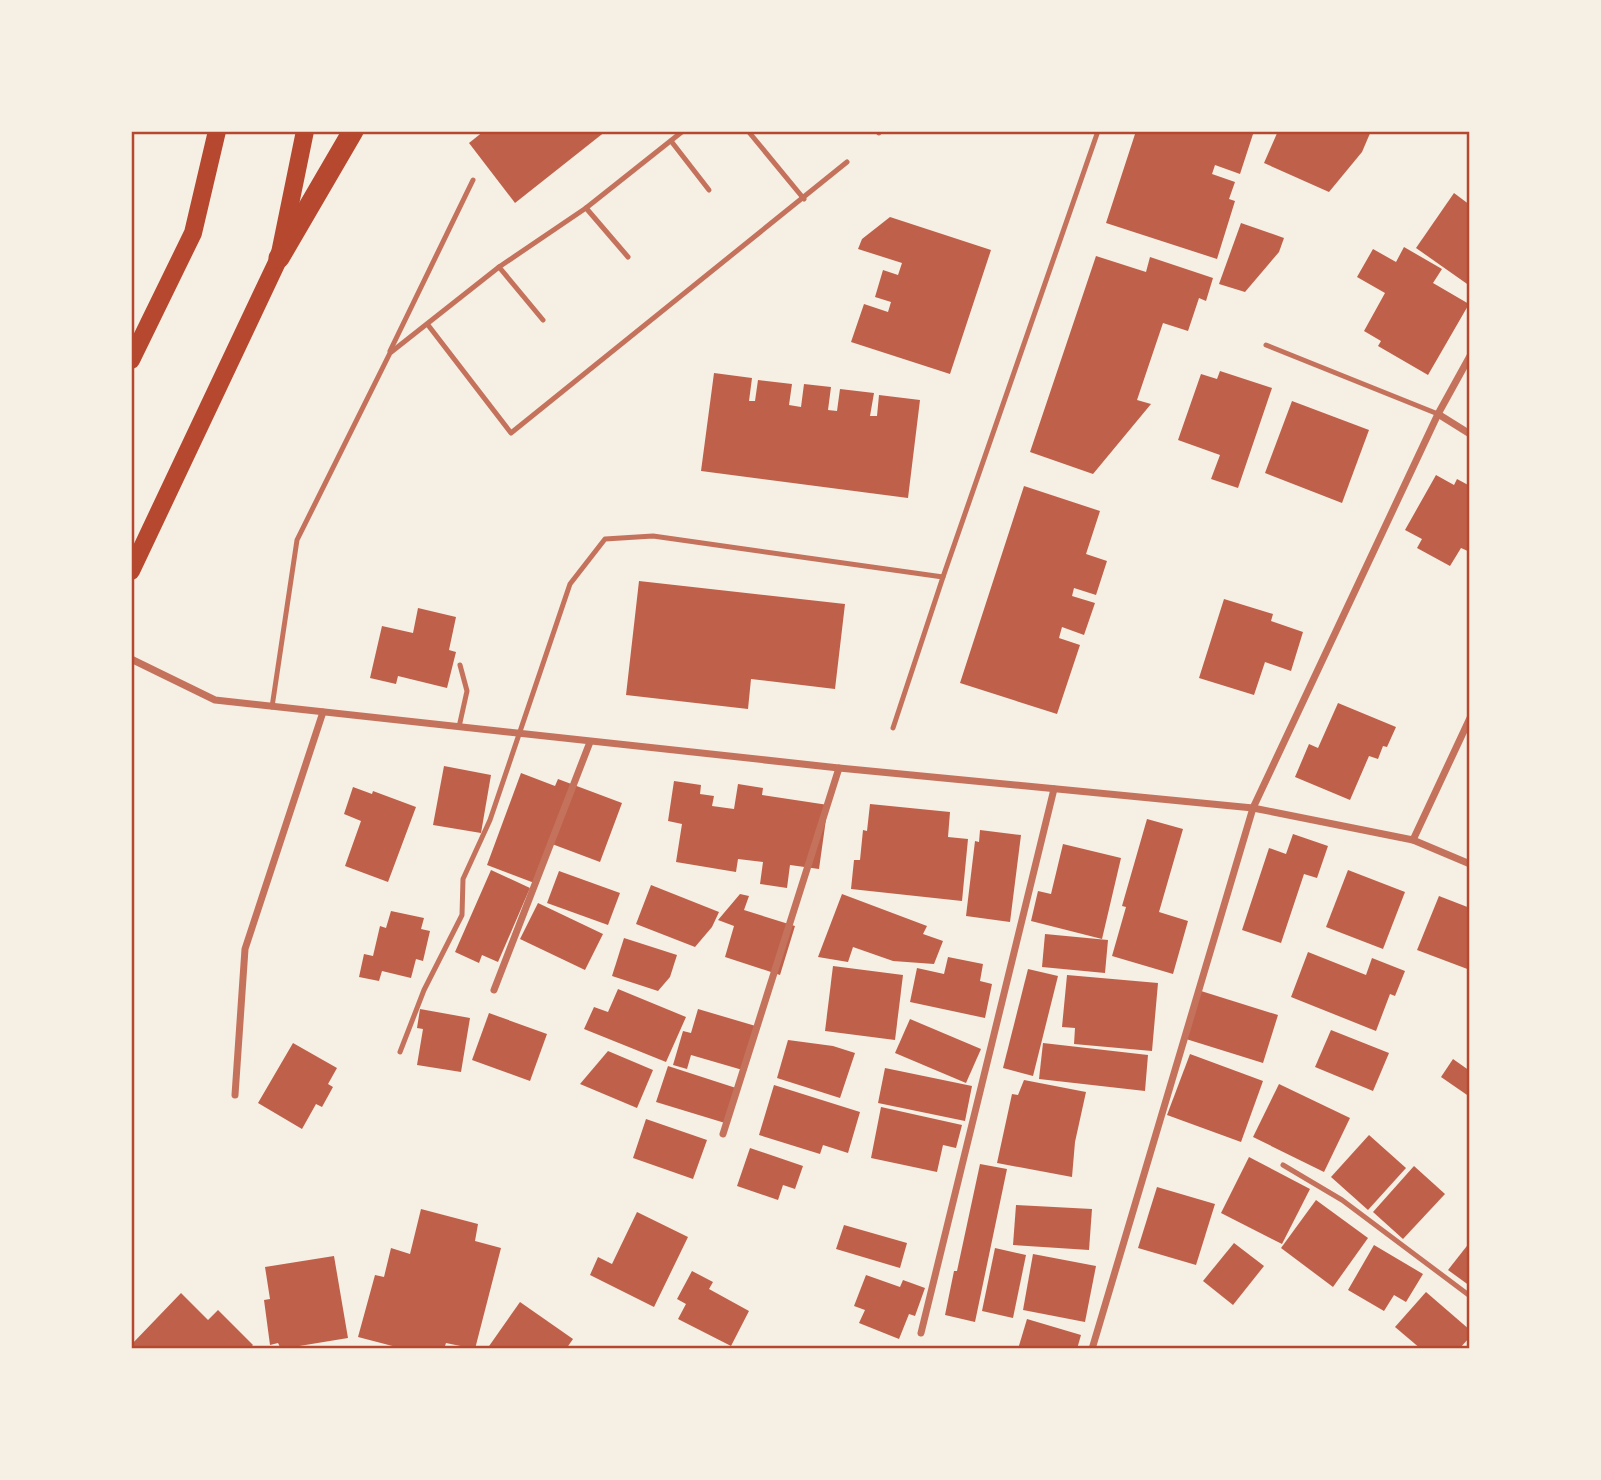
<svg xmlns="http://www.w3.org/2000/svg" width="1601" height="1480" viewBox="0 0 1601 1480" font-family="Poppins,sans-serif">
	<rect width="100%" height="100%" fill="#f6efe4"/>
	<g fill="#bf614a">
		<polygon points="484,131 606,131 515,203 469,143"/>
		<polygon points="1136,131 1254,131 1240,174 1215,165 1212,174 1235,182 1229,199 1235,201 1217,259 1106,223"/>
		<polygon points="1278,131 1371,131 1362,152 1329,192 1264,163"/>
		<polygon points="1454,193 1470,205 1470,286 1416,248"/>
		<polygon points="890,217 991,250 950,374 851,342 864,304 888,312 891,302 875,297 883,270 898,275 902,263 858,249 862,239"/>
		<polygon points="1241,223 1284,238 1279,252 1245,292 1219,284"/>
		<polygon points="1404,247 1442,269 1433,283 1469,304 1428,375 1378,346 1381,341 1364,331 1385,293 1357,277 1373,249 1396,262"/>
		<polygon points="1096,256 1146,272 1150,257 1213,278 1206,301 1199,298 1188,331 1163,323 1137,400 1151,404 1093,474 1030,452"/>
		<polygon points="1220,371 1272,388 1238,488 1211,479 1220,455 1178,440 1201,374 1217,379"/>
		<polygon points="714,373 752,378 749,401 755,401 758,380 792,384 789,405 801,407 804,384 831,387 828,410 837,411 840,389 874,393 870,416 877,416 879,395 920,400 908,498 701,471"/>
		<polygon points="1292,401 1369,430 1342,503 1265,473"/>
		<polygon points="1436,475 1454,485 1457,479 1470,486 1470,552 1461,548 1450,566 1417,548 1422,539 1405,530"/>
		<polygon points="1024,486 1100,511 1086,554 1107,561 1096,595 1074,588 1072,596 1095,603 1084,635 1062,627 1059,638 1080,645 1057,714 960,683"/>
		<polygon points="639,581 845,604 835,689 751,679 748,709 626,695"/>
		<polygon points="1224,599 1273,614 1271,621 1303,632 1291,671 1265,662 1254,695 1199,678"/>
		<polygon points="418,608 456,617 449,650 456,652 447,688 398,676 396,684 370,678 382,626 413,633"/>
		<polygon points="1338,703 1396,727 1387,747 1383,746 1378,759 1369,756 1350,800 1295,777 1309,744 1318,748"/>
		<polygon points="444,766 491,775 481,833 433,825"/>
		<polygon points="521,773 555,786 558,779 622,803 600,862 552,844 537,884 487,865"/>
		<polygon points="674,781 701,785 700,794 714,796 712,806 734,809 738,784 763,788 762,795 828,805 819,869 790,865 787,888 760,884 763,862 738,859 736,872 676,862 682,824 668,821"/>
		<polygon points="353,787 372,794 373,791 416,807 388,882 345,866 361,821 344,814"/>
		<polygon points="870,804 950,812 948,837 968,839 962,901 851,889 854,860 860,860 863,830 867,831"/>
		<polygon points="1147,819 1183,829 1159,912 1188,921 1173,974 1112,956 1126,907 1122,906"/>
		<polygon points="980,830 1021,835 1010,922 966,916 975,841 979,842"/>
		<polygon points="1293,834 1328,846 1317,878 1304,874 1281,943 1242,930 1269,848 1286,854"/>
		<polygon points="1063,844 1121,858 1102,939 1031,921 1038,891 1051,894"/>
		<polygon points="491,870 530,888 498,962 482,955 479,963 455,952"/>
		<polygon points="1348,870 1405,892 1383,949 1326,927"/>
		<polygon points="559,871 620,893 608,925 547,903"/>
		<polygon points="651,885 719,912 712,927 695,947 636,924"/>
		<polygon points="740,894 749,896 744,910 795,926 780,975 725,957 734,926 718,920"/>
		<polygon points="842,894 927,926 923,934 943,941 934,964 893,961 853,947 848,962 818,957"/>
		<polygon points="1439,896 1470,908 1470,970 1417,950"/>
		<polygon points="538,903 603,934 585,970 520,939"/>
		<polygon points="391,911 424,918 421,929 430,931 423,961 416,959 411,978 382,971 379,981 359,977 364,954 373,956 380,926 386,928"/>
		<polygon points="1045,934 1108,940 1105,973 1042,967"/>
		<polygon points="624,938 677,955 670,977 658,991 612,976"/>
		<polygon points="1308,952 1366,975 1372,958 1405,971 1395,996 1390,994 1376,1031 1291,997"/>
		<polygon points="948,957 983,964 980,981 992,984 985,1018 910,1002 917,968 944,974"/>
		<polygon points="833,966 903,975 895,1040 825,1031"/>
		<polygon points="1028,969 1058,976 1033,1076 1003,1068"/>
		<polygon points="1067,975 1158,983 1152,1051 1074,1044 1075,1028 1062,1027"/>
		<polygon points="618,989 686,1017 666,1062 584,1029 594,1007 608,1012"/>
		<polygon points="1201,991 1278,1015 1263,1063 1186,1039"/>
		<polygon points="420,1009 470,1018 461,1072 417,1065 423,1029 417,1028"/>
		<polygon points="698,1009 759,1027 746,1071 691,1055 687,1069 673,1065 683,1031 691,1033"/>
		<polygon points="489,1013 547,1034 530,1081 472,1060"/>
		<polygon points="910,1019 981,1049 966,1083 895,1053"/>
		<polygon points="1331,1030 1389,1053 1373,1091 1315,1067"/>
		<polygon points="788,1040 833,1046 855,1053 840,1098 777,1078"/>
		<polygon points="293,1043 337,1068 328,1084 333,1087 322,1107 316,1104 302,1129 258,1103"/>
		<polygon points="1043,1043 1148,1055 1145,1091 1039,1079"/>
		<polygon points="608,1051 653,1070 637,1108 580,1084"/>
		<polygon points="1190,1054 1263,1081 1241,1142 1167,1115"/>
		<polygon points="1453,1059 1470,1071 1470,1097 1441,1077"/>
		<polygon points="668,1066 736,1088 725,1123 656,1102"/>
		<polygon points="885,1068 972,1086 965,1121 878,1103"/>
		<polygon points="1024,1080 1086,1092 1075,1142 1072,1177 997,1163 1012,1094 1018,1095"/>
		<polygon points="1279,1084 1350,1118 1324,1172 1253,1137"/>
		<polygon points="774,1085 860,1112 848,1153 823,1145 820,1154 759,1135"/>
		<polygon points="881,1107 962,1125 956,1148 943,1145 937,1172 871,1158"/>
		<polygon points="646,1119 707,1140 693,1179 633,1158"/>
		<polygon points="1369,1135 1406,1168 1368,1210 1331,1177"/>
		<polygon points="750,1148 803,1166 795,1189 783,1185 778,1200 737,1186"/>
		<polygon points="1249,1157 1310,1189 1282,1244 1221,1213"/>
		<polygon points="980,1164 1007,1169 975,1322 945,1315 954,1271 957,1271"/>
		<polygon points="1414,1166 1445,1194 1403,1239 1373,1212"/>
		<polygon points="1157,1187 1215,1204 1196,1265 1138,1248"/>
		<polygon points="1316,1200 1368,1238 1333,1287 1281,1248"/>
		<polygon points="1016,1205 1092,1209 1089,1250 1013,1245"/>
		<polygon points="421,1209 478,1224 475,1241 501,1248 475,1349 446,1343 444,1349 404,1349 358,1337 375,1275 384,1277 391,1248 410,1254"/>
		<polygon points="637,1212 688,1237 654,1307 590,1275 598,1257 612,1264"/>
		<polygon points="844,1225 907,1243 900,1268 836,1249"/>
		<polygon points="1470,1242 1470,1286 1448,1270"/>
		<polygon points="1234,1243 1264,1266 1233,1305 1203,1281"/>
		<polygon points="1374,1245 1423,1274 1406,1302 1394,1295 1384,1311 1348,1290"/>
		<polygon points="995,1248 1026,1255 1013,1318 982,1311"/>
		<polygon points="1033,1254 1096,1266 1085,1322 1023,1310"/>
		<polygon points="334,1256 348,1338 281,1349 278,1343 270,1345 264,1300 270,1299 265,1267"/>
		<polygon points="692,1271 713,1282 709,1289 749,1311 731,1346 678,1319 686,1304 677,1299"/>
		<polygon points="866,1275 900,1287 903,1280 925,1288 915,1316 909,1314 899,1339 859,1323 865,1310 854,1306"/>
		<polygon points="1426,1292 1470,1330 1470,1337 1459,1349 1421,1349 1395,1327"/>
		<polygon points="181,1293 208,1320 218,1310 253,1345 249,1349 131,1349 131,1345"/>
		<polygon points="520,1302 573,1339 566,1349 487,1349"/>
		<polygon points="1027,1319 1081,1335 1077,1349 1018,1349"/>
	</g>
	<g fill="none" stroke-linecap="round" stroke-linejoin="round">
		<g stroke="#c5725c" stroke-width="5">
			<polyline points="748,131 804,199"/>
			<polyline points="879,133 880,131"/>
			<polyline points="671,141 709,190"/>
			<polyline points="586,208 628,257"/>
			<polyline points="499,267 543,320"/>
			<polyline points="428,325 511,433 847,162"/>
			<polyline points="1266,345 1438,414"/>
			<polyline points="390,351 473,180"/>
			<polyline points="272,707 297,540 390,353 499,267 586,208 683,131"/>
			<polyline points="459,727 467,691 460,665"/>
			<polyline points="893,728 943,577 1098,131"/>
			<polyline points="400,1052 424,990 462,915 463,879 490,820 570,584 605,539 653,536 943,577"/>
			<polyline points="1283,1165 1342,1200 1470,1296"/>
		</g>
		<g stroke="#c5725c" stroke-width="7">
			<polyline points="1438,414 1470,434"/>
			<polyline points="131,659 215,700 839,768 1253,808 1413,840 1470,864"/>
			<polyline points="1413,840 1470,718"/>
			<polyline points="494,990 590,742"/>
			<polyline points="235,1095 245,949 323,712"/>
			<polyline points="723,1134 839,768"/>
			<polyline points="921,1333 1054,789"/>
			<polyline points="1092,1349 1253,808 1438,414 1470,356"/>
		</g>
		<g stroke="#b5482f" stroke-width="18">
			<polyline points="131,360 193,233 217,131"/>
			<polyline points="131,571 279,258 305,131"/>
		</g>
		<polyline stroke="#b5482f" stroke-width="21" points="279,258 353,131"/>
	</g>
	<rect width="1601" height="1480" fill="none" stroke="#f6efe4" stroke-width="266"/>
	<rect x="133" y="133" width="1335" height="1214" fill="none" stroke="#b5482f" stroke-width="2.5"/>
</svg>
